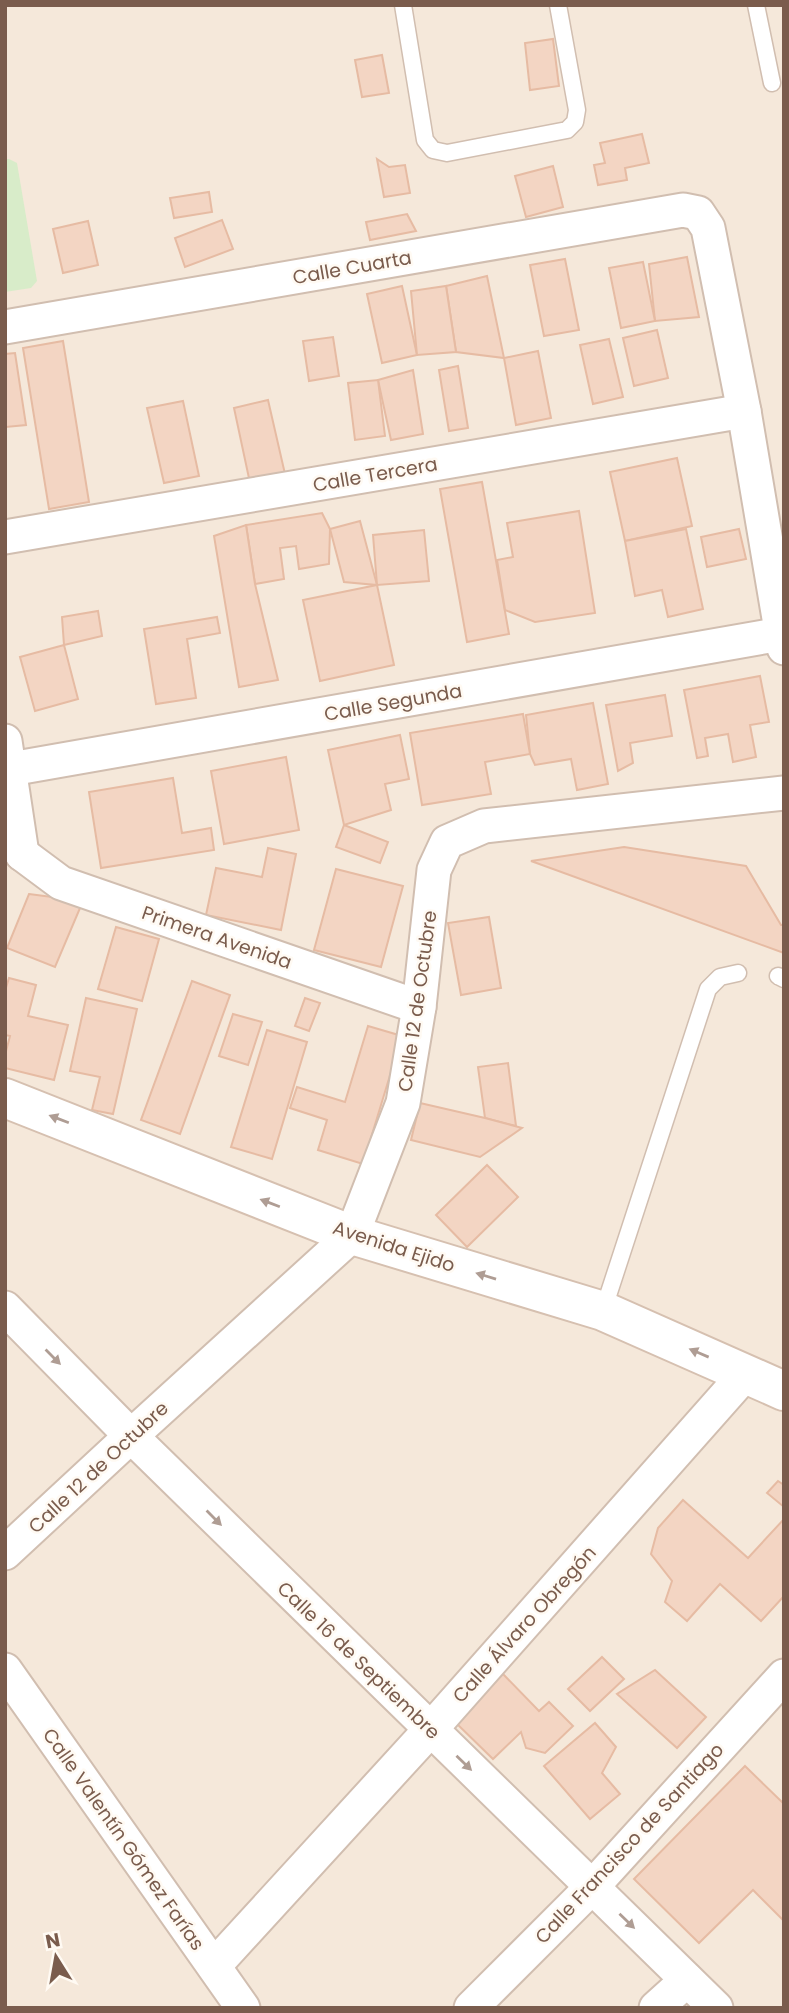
<svg xmlns="http://www.w3.org/2000/svg" width="789" height="2013" viewBox="0 0 789 2013" font-family="Poppins,sans-serif">
	<rect width="100%" height="100%" fill="#fdf6ec"/>
	<rect fill="#f5e8da" x="5" y="5" width="779" height="2003"/>
	<polygon fill="#d8ecc9" points="5,159 9,159 17,163 37,281 31,288 5,292"/>
	<g fill="#f3d5c3" stroke="#e6bba3" stroke-width="2">
		<polygon points="553,39 559,86 530,90 525,43"/>
		<polygon points="382,55 389,93 362,97 355,60"/>
		<polygon points="642,134 649,163 625,168 627,180 598,185 594,165 605,163 600,143"/>
		<polygon points="377,159 389,167 405,165 410,193 384,197"/>
		<polygon points="553,166 563,207 526,217 515,176"/>
		<polygon points="209,192 212,212 174,218 170,198"/>
		<polygon points="407,214 416,231 370,240 366,222"/>
		<polygon points="222,220 233,249 185,267 175,238"/>
		<polygon points="88,221 98,265 63,273 53,229"/>
		<polygon points="687,257 699,317 655,321 649,264"/>
		<polygon points="565,259 579,330 544,336 530,265"/>
		<polygon points="643,262 655,321 621,328 609,268"/>
		<polygon points="487,276 504,358 456,352 446,286"/>
		<polygon points="402,286 417,355 382,363 367,294"/>
		<polygon points="446,286 456,352 417,355 411,291"/>
		<polygon points="657,330 668,378 634,386 623,338"/>
		<polygon points="333,337 339,376 309,381 303,341"/>
		<polygon points="609,339 623,397 593,404 580,345"/>
		<polygon points="63,341 89,502 49,509 23,348"/>
		<polygon points="538,351 551,418 516,425 504,358"/>
		<polygon points="15,353 26,425 6,427 5,354"/>
		<polygon points="458,366 468,428 449,431 439,370"/>
		<polygon points="413,370 423,434 391,440 378,380"/>
		<polygon points="378,380 385,436 355,440 348,383"/>
		<polygon points="268,400 285,474 250,483 234,408"/>
		<polygon points="183,401 199,476 164,483 147,408"/>
		<polygon points="677,458 692,526 625,541 610,472"/>
		<polygon points="482,482 509,634 467,642 440,489"/>
		<polygon points="579,511 595,613 535,622 505,610 497,560 513,557 507,523"/>
		<polygon points="322,513 330,529 329,564 299,569 296,546 280,548 284,579 255,584 246,525"/>
		<polygon points="360,521 377,585 344,582 330,529"/>
		<polygon points="246,525 255,584 278,680 239,687 214,536"/>
		<polygon points="686,529 703,609 668,617 662,590 635,596 625,541"/>
		<polygon points="739,529 746,559 707,567 701,537"/>
		<polygon points="424,530 429,581 377,585 373,535"/>
		<polygon points="377,585 394,665 320,681 303,600"/>
		<polygon points="98,611 102,636 64,645 62,617"/>
		<polygon points="217,617 220,633 187,639 196,698 156,704 144,629"/>
		<polygon points="64,645 78,699 35,711 20,657"/>
		<polygon points="760,676 769,722 750,725 756,757 733,762 728,734 705,738 708,756 697,758 684,690"/>
		<polygon points="665,695 672,736 630,743 633,763 618,771 606,705"/>
		<polygon points="593,703 608,784 577,790 571,759 535,765 530,754 526,715"/>
		<polygon points="523,714 530,754 485,762 491,794 422,805 410,733"/>
		<polygon points="400,735 409,779 385,784 391,810 344,825 328,750"/>
		<polygon points="286,757 299,830 224,844 211,771"/>
		<polygon points="173,778 182,833 211,828 214,850 101,868 89,792"/>
		<polygon points="344,825 388,842 380,863 336,847"/>
		<polygon points="624,847 746,866 781,925 784,925 784,953 531,861"/>
		<polygon points="268,848 296,854 281,930 206,915 216,868 262,877"/>
		<polygon points="336,869 403,886 381,967 314,950"/>
		<polygon points="29,894 83,901 55,967 7,948"/>
		<polygon points="489,917 501,988 461,995 448,923"/>
		<polygon points="116,927 159,939 142,1001 98,989"/>
		<polygon points="9,978 36,985 28,1016 68,1025 54,1080 5,1068 5,1055 10,1036 5,1035 5,991"/>
		<polygon points="192,981 230,995 180,1134 141,1120"/>
		<polygon points="86,998 137,1009 113,1114 92,1110 100,1077 70,1071"/>
		<polygon points="305,998 320,1003 309,1031 295,1026"/>
		<polygon points="233,1014 262,1022 248,1065 219,1056"/>
		<polygon points="368,1026 402,1036 363,1164 318,1150 327,1120 290,1108 297,1087 345,1102"/>
		<polygon points="267,1030 307,1042 272,1159 231,1147"/>
		<polygon points="508,1063 516,1126 485,1118 478,1067"/>
		<polygon points="420,1103 485,1118 522,1128 480,1157 411,1140"/>
		<polygon points="487,1165 518,1197 467,1247 436,1215"/>
		<polygon points="778,1481 784,1485 784,1507 767,1493"/>
		<polygon points="683,1500 748,1558 784,1519 784,1596 761,1621 720,1584 687,1621 665,1602 672,1581 651,1554 658,1528"/>
		<polygon points="602,1657 624,1679 590,1711 568,1689"/>
		<polygon points="655,1670 706,1717 677,1748 617,1694"/>
		<polygon points="503,1674 539,1711 549,1702 573,1726 545,1753 526,1748 521,1732 493,1759 455,1722"/>
		<polygon points="595,1723 616,1747 602,1773 620,1794 590,1819 544,1766"/>
		<polygon points="745,1766 784,1804 784,1917 782,1919 753,1890 699,1943 634,1879"/>
	</g>
	<g fill="none" stroke-linecap="round" stroke-linejoin="round">
		<g stroke="#d1beb0" stroke-width="19">
			<g id="lane">
				<polyline points="403,5 425,140 433,150 447,153 567,130 575,122 577,110 558,5"/>
				<polyline points="756,5 772,83"/>
				<polyline points="778,976 784,979"/>
				<polyline points="603,1311 708,989 720,977 738,973"/>
			</g>
		</g>
		<g stroke="#d1beb0" stroke-width="37">
			<g id="street">
				<polyline points="5,327 683,210 698,213 708,228 744,411 784,648"/>
				<polyline points="5,537 744,411"/>
				<polyline points="5,741 22,854"/>
				<polyline points="5,770 781,634"/>
				<polyline points="22,854 61,883 419,1007"/>
				<polyline points="5,1308 131,1436 716,2008"/>
				<polyline points="5,1553 131,1436 352,1235 403,1103 419,1007 434,870 447,842 484,826 784,793"/>
				<polyline points="5,1670 243,2008"/>
				<polyline points="214,1966 430,1730 746,1373"/>
				<polyline points="471,2008 592,1887 784,1676"/>
				<polyline points="656,2008 687,1980"/>
			</g>
		</g>
		<g stroke="#d6c0b0" stroke-width="42">
			<polyline id="secondary" points="5,1098 352,1235 603,1311 784,1391"/>
		</g>
		<use href="#lane" stroke="#fff" stroke-width="16"/>
		<use href="#street" stroke="#fff" stroke-width="33"/>
		<use href="#secondary" stroke="#fff" stroke-width="38"/>
	</g>
	<defs><path id="oneway-solid" d="M-6-.8H1V-3.2L6.5 0L1 3.2V.8H-6Z" transform="scale(1.75)"/></defs>
	<g fill="#af9d94">
		<use href="#oneway-solid" transform="translate(59 1119) rotate(-159)"/>
		<use href="#oneway-solid" transform="translate(270 1203) rotate(-159)"/>
		<use href="#oneway-solid" transform="translate(486 1276) rotate(-163)"/>
		<use href="#oneway-solid" transform="translate(699 1353) rotate(-157)"/>
		<use href="#oneway-solid" transform="translate(53 1357) rotate(45)"/>
		<use href="#oneway-solid" transform="translate(214 1518) rotate(45)"/>
		<use href="#oneway-solid" transform="translate(464 1763) rotate(44)"/>
		<use href="#oneway-solid" transform="translate(627 1921) rotate(44)"/>
	</g>
	<g text-anchor="middle" stroke-width="5" stroke-linejoin="round" paint-order="stroke">
		<g font-size="19" fill="#7a5c4d" stroke="#fffaf3">
			<text transform="translate(352 267) rotate(-10)" y="7">Calle Cuarta</text>
			<text transform="translate(375 474) rotate(-10)" y="7">Calle Tercera</text>
			<text transform="translate(393 702) rotate(-10)" y="7">Calle Segunda</text>
			<text transform="translate(217 937) rotate(19)" y="7">Primera Avenida</text>
			<text transform="translate(417 1001) rotate(-82)" y="7">Calle 12 de Octubre</text>
			<text transform="translate(394 1246) rotate(18)" y="7">Avenida Ejido</text>
			<text transform="translate(98 1467) rotate(-43)" y="7">Calle 12 de Octubre</text>
			<text transform="translate(524 1624) rotate(-48)" y="7">Calle Álvaro Obregón</text>
			<text transform="translate(359 1660) rotate(44)" y="7">Calle 16 de Septiembre</text>
			<text transform="translate(124 1839) rotate(55)" y="7">Calle Valentín Gómez Farías</text>
			<text transform="translate(629 1843) rotate(-47)" y="7">Calle Francisco de Santiago</text>
		</g>
	</g>
	<rect width="789" height="2013" fill="none" stroke="#7a5c4d" stroke-width="14"/>
	<g transform="translate(56 1957) rotate(349)" stroke="#fffaf3" stroke-width="5" paint-order="stroke">
	<path d="M0-5L12 26L0 18L-12 26Z" fill="#7a5c4d"/>
	<text y="-10" font-size="19" font-weight="bold" text-anchor="middle" fill="#7a5c4d">N</text>
	</g>
</svg>
